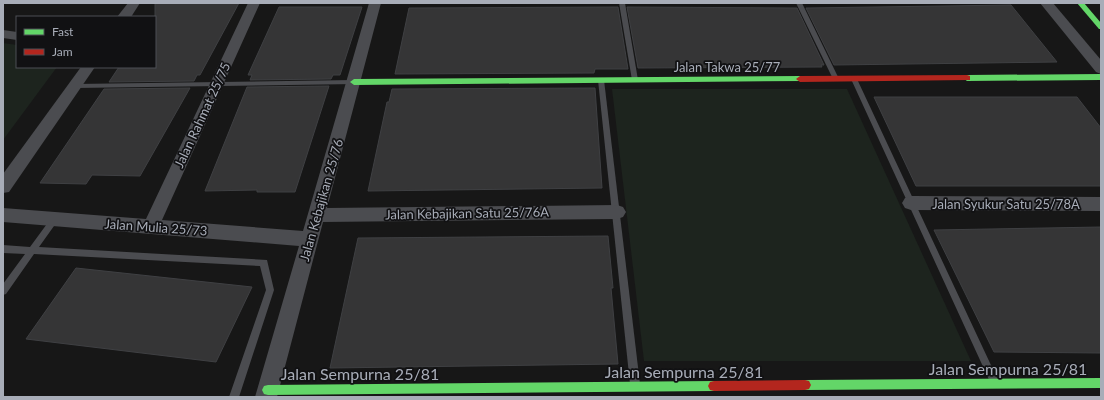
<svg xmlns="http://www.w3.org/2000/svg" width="1104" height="400" viewBox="0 0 1104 400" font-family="Lato,sans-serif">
	<rect width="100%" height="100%" fill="#171717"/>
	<g fill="#1d241e">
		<polygon points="3,43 17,45 17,67 57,67 3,140"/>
		<polygon points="612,89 847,89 971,361 644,361"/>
	</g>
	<g fill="#353536" stroke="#3f4043">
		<polygon points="155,3 239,3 200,75 197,75 194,81 109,82 119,67 155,67"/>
		<polygon points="1011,5 1057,62 834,65 806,8"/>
		<polygon points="279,7 362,7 340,75 333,75 331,79 250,80 252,75 248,75"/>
		<polygon points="618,7 628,69 595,69 594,73 395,74 409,8"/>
		<polygon points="627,7 797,8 824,65 821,65 822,67 638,68"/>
		<polygon points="329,86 295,192 257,192 257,190 205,191 247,87"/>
		<polygon points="190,88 140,176 92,175 86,184 40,183 104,89"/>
		<polygon points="595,88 602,188 368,191 387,102 389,102 392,89"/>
		<polygon points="874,97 1077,97 1101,128 1101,186 916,186"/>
		<polygon points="1101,227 1101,353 994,352 934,230"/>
		<polygon points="608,236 613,288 611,288 618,364 330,368 358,238"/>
		<polygon points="76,268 252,287 216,362 26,339"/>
	</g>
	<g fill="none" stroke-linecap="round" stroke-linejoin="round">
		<g fill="#4b4c50" fill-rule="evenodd">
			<polygon points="619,3 625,3 638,80 635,82 632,80"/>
			<polygon points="796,3 802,3 839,79 838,81 834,81 833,79"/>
			<polygon points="852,77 856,77 857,79 997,378 999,381 997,384 994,386 991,384 851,79"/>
			<polygon points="599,78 603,78 604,80 640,384 638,387 635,389 632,387 630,384 598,80"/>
			<polygon points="354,80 357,82 356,84 75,88 72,86 75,84"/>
			<polygon points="55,216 58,217 59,219 39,247 267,260 274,290 239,397 229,397 266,290 260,266 34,254 6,294 3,295 3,284 25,254 3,253 3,245 30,247 52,217"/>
		</g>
		<g fill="#4b4c50" fill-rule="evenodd">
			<polygon points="128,3 140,3 131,17 117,17"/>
			<polygon points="248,3 260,3 162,220 303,231 369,3 381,3 327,208 617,205 623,207 626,212 623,217 617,219 323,222 277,397 255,397 299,246 3,222 3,208 146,219"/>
			<polygon points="1040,3 1053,3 1101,60 1101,74 1096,72"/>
			<polygon points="3,30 17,32 17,40 3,38"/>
			<polygon points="81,67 95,67 9,192 3,193 3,174"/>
			<polygon points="911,196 1101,197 1101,211 911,210 905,208 902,203 905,198"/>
		</g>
		<g fill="#63d668" fill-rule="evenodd">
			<polygon points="1077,3 1084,3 1101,23 1101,29 1099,29"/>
			<polygon points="1101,74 1101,80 967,81 963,78 967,75"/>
			<polygon points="800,76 804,79 803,81 354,85 350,82 354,79"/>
			<polygon points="1101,378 1101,388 805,390 801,389 799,385 801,381 805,380"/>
			<polygon points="714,381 718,382 720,386 718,390 714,391 268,395 264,394 262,390 264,386 268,385"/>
		</g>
		<g fill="#b3261e" fill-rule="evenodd">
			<polygon points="967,75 970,76 970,80 800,82 796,79 800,76"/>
			<polygon points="805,380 809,381 811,385 809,389 805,390 714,391 710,390 708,386 710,382 714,381"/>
		</g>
	</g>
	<g text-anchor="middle" stroke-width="3.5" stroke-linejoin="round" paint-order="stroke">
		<g font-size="13" fill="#a8adb8" stroke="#111113">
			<text x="727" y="72">Jalan Takwa 25/77</text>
			<text transform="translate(202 115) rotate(-65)" y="5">Jalan Rahmat 25/75</text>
			<text transform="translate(321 200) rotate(-74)" y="5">Jalan Kebajikan 25/76</text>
			<text x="1006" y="209">Jalan Syukur Satu 25/78A</text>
			<text transform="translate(467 213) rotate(-1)" y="5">Jalan Kebajikan Satu 25/76A</text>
			<text transform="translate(156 227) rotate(4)" y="5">Jalan Mulia 25/73</text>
		</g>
		<g font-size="16" fill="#a8adb8" stroke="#111113">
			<text x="1008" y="375">Jalan Sempurna 25/81</text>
			<text x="684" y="378">Jalan Sempurna 25/81</text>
			<text x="360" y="380">Jalan Sempurna 25/81</text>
		</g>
	</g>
	<rect width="1104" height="400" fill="none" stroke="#a8adb8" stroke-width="8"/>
	<rect x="16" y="16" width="140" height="52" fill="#111113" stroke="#4d4f55"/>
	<rect x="24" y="29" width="20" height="6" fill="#63d668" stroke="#4d4f55"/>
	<text x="52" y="36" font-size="12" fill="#a8adb8">Fast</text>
	<rect x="24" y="49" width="20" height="6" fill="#b3261e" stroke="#4d4f55"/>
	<text x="52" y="56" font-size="12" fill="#a8adb8">Jam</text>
</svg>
